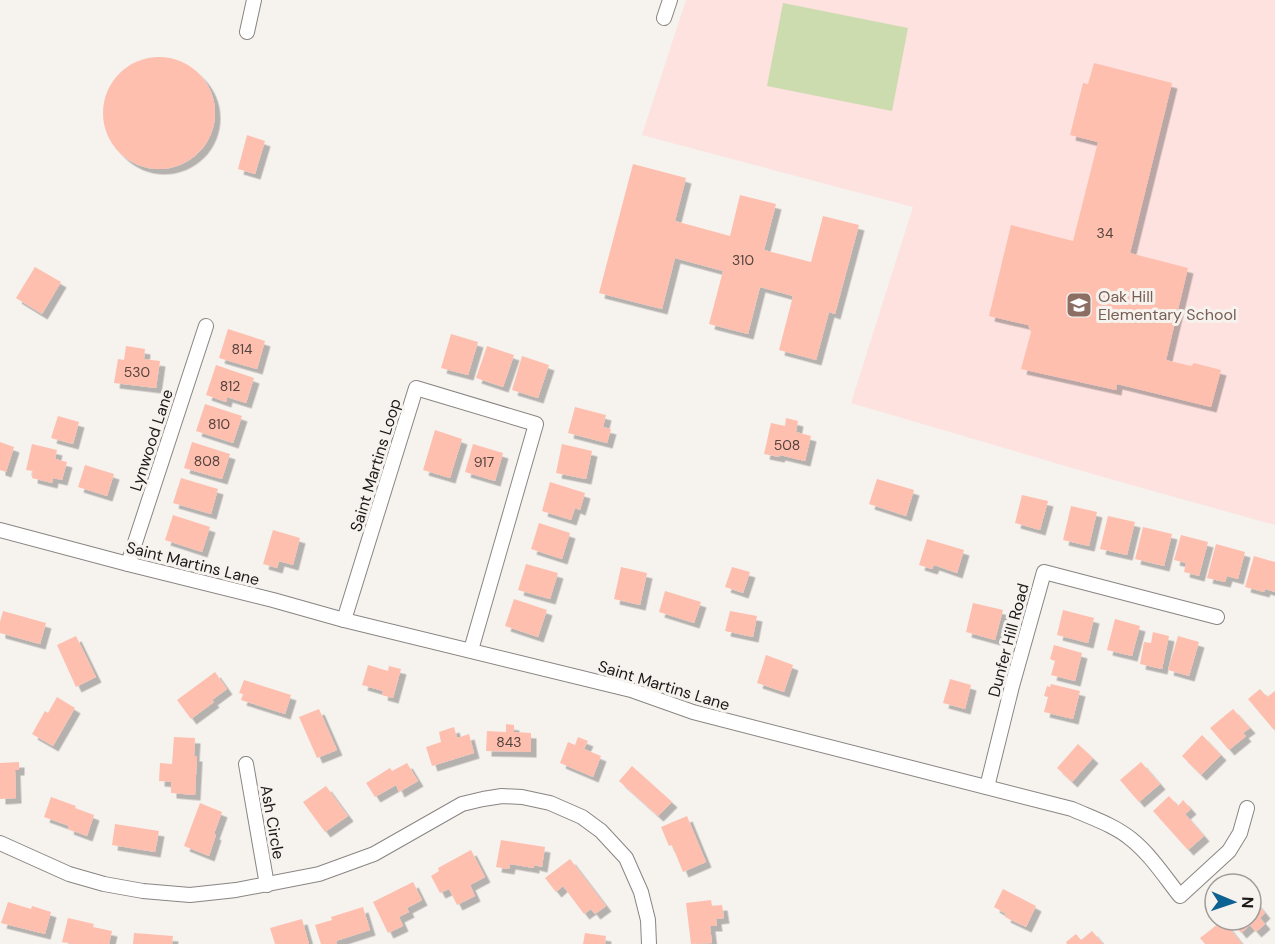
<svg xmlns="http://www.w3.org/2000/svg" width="1275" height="944" viewBox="0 0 1275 944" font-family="'DM Sans',sans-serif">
	<defs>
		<filter id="shadow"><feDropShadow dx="5.5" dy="5.5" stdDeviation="0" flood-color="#0004"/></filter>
	</defs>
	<rect width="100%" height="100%" fill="#f6f2ee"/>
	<polygon fill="#fde2df" points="686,0 1275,0 1275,525 1103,477 851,403 913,207 642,135"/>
	<polygon fill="#ccdcae" points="783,3 908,28 892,111 767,86"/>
	<g fill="#febfaf" filter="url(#shadow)">
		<circle cx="159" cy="113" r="56"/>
		<polygon points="1094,63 1172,83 1130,253 1188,268 1166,360 1191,366 1194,363 1221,370 1211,407 1117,384 1116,390 1021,369 1031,332 1028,325 989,316 1011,225 1073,241 1098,142 1070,135 1083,83 1088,84"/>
		<polygon points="247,135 265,141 255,174 238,169"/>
		<polygon points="633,164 686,178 675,221 730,236 740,195 776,204 764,250 811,262 823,216 859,225 835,314 829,312 816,360 779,350 793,296 760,287 748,334 709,324 723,271 675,258 662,309 599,293"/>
		<polygon points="35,267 61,282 42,314 16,298"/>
		<polygon points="228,329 265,341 257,369 219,358"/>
		<polygon points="451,334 478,342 468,375 441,368"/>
		<polygon points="126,346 145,349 144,359 160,361 156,388 114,383 118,359 124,360"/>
		<polygon points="487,346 514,355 503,387 476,378"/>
		<polygon points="522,356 549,365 538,398 512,390"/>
		<polygon points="216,365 254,378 246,403 227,397 226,402 206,395"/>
		<polygon points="205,404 242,416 233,443 196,431"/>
		<polygon points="575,407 606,415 603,427 611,429 607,443 568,433"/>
		<polygon points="58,416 79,422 73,444 51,438"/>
		<polygon points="786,418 798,421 796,432 811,436 805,461 780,455 779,457 764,454 771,423 785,426"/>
		<polygon points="435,430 462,439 450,478 423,470"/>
		<polygon points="0,442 14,447 6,472 0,470"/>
		<polygon points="192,442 230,454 222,479 184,468"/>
		<polygon points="32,444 57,450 55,459 67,462 62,480 53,478 52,483 32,478 33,471 26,470"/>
		<polygon points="473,444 503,453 495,481 465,472"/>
		<polygon points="562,444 592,451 586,479 556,473"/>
		<polygon points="85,465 114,474 107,496 78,487"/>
		<polygon points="181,478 218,489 211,514 173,503"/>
		<polygon points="877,479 914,490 906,516 869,504"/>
		<polygon points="550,482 585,493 580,510 575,508 571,520 542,511"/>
		<polygon points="1022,495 1048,501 1040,530 1015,523"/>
		<polygon points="1071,506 1097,512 1089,546 1063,540"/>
		<polygon points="173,515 210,527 202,552 165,540"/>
		<polygon points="1108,516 1135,522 1127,555 1100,549"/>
		<polygon points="539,523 570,533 562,559 531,549"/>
		<polygon points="1143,527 1172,534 1164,566 1135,559"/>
		<polygon points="273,530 300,538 293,565 279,561 277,568 263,564"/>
		<polygon points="1181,535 1208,542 1199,576 1184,572 1186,563 1174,560"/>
		<polygon points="927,539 964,550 957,573 934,565 932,569 919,565"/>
		<polygon points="1216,544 1245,552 1238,579 1227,576 1225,582 1207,578"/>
		<polygon points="1254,556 1275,562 1275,592 1265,589 1264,592 1245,587"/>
		<polygon points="526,564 558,573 550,599 518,590"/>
		<polygon points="621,567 647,573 640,605 614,599"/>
		<polygon points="732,567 750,572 743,593 725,587"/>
		<polygon points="665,591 701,602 694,623 659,612"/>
		<polygon points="514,599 547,610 538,637 505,626"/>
		<polygon points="973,603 1003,610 995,640 966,632"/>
		<polygon points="1063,610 1094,618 1088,643 1057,635"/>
		<polygon points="3,611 46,623 40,644 0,633 0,622"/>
		<polygon points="730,611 757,616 753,637 725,631"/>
		<polygon points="1115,619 1140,626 1132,656 1107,650"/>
		<polygon points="1153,632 1169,636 1162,669 1140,664 1144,642 1151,643"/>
		<polygon points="76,636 96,677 76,687 57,645"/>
		<polygon points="1178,636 1199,642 1189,676 1168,670"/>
		<polygon points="1054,645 1082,653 1075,681 1051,675 1055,661 1050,659"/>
		<polygon points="766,655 793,665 784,692 757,683"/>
		<polygon points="368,665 388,671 389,666 401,669 393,698 382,695 383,691 362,685"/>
		<polygon points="215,672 227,689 212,700 214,702 191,719 177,700"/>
		<polygon points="950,679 971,685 965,709 943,703"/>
		<polygon points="244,680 291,695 285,714 241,700 243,694 239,693"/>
		<polygon points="1051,684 1080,691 1073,719 1044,712 1048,697 1044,696 1047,686 1050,687"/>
		<polygon points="1260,689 1267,697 1275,691 1275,729 1274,730 1248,699"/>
		<polygon points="57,697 75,708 53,746 32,734 45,711 48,713"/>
		<polygon points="319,709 337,750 317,758 299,717"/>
		<polygon points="1233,709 1250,728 1243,733 1246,736 1229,750 1210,728"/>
		<polygon points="506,724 514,725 514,732 531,733 531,752 486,751 487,731 506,732"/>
		<polygon points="454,727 457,738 469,734 474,753 432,766 426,747 441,742 439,732"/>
		<polygon points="1202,735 1221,755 1201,775 1182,756"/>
		<polygon points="174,737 195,738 194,756 197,756 195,795 171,793 171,782 159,781 160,763 172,764"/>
		<polygon points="578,737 588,741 584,749 601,756 593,777 560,763 568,742 575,745"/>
		<polygon points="1078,744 1093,758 1072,782 1057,768"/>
		<polygon points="19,762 19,770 15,770 16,798 0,799 0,763"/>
		<polygon points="1141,762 1160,784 1139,802 1120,780"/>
		<polygon points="407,763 418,781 399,792 396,785 375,797 366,783 390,768 392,771"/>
		<polygon points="632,766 672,802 658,816 619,781"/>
		<polygon points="326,786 348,816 325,832 303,802"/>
		<polygon points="1169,796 1178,806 1183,800 1191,809 1185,814 1204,836 1188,850 1153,811"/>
		<polygon points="51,797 76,806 75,808 94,815 87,836 68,829 69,826 44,817"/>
		<polygon points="200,803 222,812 214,834 216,835 209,856 184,846"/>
		<polygon points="687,816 706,862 683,872 672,845 669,846 661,827"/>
		<polygon points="115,824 159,831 155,852 112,845"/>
		<polygon points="501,840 545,847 542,867 534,865 534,868 510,864 509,869 496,867"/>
		<polygon points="471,850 485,877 470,885 475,896 457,905 449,889 440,893 431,876 439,871 438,868"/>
		<polygon points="570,859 606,906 595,914 591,909 584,914 563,886 556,892 545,878"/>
		<polygon points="413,882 422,900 407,908 409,912 399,917 403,926 388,933 373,902"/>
		<polygon points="1003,889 1036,906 1026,927 1005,917 1006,914 994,907"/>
		<polygon points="1251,896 1265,913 1260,918 1265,924 1256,932 1250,925 1241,933 1231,920 1251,920"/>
		<polygon points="711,900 712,906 722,905 724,918 716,919 717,926 710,926 712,943 691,944 686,903"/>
		<polygon points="8,902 31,909 32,906 51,912 45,934 1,923"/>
		<polygon points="363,907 370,930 336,941 337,944 321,944 315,925 332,920 331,917"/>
		<polygon points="68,918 94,924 93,927 112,931 109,944 73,944 62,942"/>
		<polygon points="302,919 309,944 275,944 270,928"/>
		<polygon points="1223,920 1242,944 1205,944 1200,938"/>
		<polygon points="1092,931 1103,944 1067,944 1066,942 1076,934 1081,940"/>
		<polygon points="134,933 173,936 172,944 133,944"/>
		<polygon points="585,933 606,936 605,944 583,944"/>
	</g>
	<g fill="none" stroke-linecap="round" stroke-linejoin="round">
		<g stroke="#898582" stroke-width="16">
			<g id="minor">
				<polyline points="664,18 670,0"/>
				<polyline points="247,32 254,0"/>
				<path d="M0 530 128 564 273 600 344 620 631 690 693 712 1072 809C1092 818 1114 825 1131 839 1150 854 1165 877 1180 896L1229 851 1240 833 1247 808"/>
				<polyline points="128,564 206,326"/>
				<polyline points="344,620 416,388 536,424 471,650"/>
				<polyline points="246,764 267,885"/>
				<polyline points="987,787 1012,686 1044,572 1217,617"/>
				<polyline points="0,843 69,874 104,884 143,891 190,895 236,890 319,874 374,854 462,804 483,799 502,796 522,797 550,803 582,817 601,831 626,858 641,892 648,920 649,944"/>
			</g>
		</g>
		<use href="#minor" stroke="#fff" stroke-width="14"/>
	</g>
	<defs>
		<g id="school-square" transform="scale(1.35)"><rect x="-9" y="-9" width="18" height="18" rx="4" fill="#8d6e63" stroke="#f6f2ee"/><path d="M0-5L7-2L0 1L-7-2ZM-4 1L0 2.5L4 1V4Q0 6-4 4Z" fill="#fff"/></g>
	</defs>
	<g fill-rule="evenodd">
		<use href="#school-square" x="1079" y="305"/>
	</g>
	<g text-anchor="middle" stroke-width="6" stroke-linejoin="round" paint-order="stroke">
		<g font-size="14" fill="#54433e">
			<text x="1105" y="238">34</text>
			<text x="743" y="265">310</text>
			<text x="242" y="354">814</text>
			<text x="137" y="377">530</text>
			<text x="230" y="391">812</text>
			<text x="219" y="429">810</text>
			<text x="787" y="450">508</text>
			<text x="207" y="466">808</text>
			<text x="484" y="467">917</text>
			<text x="509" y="747">843</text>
		</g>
		<g font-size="16" fill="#785e54" stroke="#f6f2ee" text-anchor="start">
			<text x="1098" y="302">Oak Hill<tspan x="1098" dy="18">Elementary School</tspan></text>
		</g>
		<g font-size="16" fill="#1c1a19" stroke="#f6f2ee">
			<text transform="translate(151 440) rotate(-72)" y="6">Lynwood Lane</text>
			<text transform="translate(375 465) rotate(-73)" y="6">Saint Martins Loop</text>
			<text transform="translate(193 563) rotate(14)" y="6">Saint Martins Lane</text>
			<text transform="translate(1008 640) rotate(-75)" y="6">Dunfer Hill Road</text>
			<text transform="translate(664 685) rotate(17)" y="6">Saint Martins Lane</text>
			<text transform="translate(273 822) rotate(80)" y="6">Ash Circle</text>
		</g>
	</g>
	<g transform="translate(1233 902) rotate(92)"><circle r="28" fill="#f6f2ee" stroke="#9f9c99" stroke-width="1.5"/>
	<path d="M0-4.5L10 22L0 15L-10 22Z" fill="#0d6294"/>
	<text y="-9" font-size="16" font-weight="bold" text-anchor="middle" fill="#1c1a19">N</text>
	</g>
</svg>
